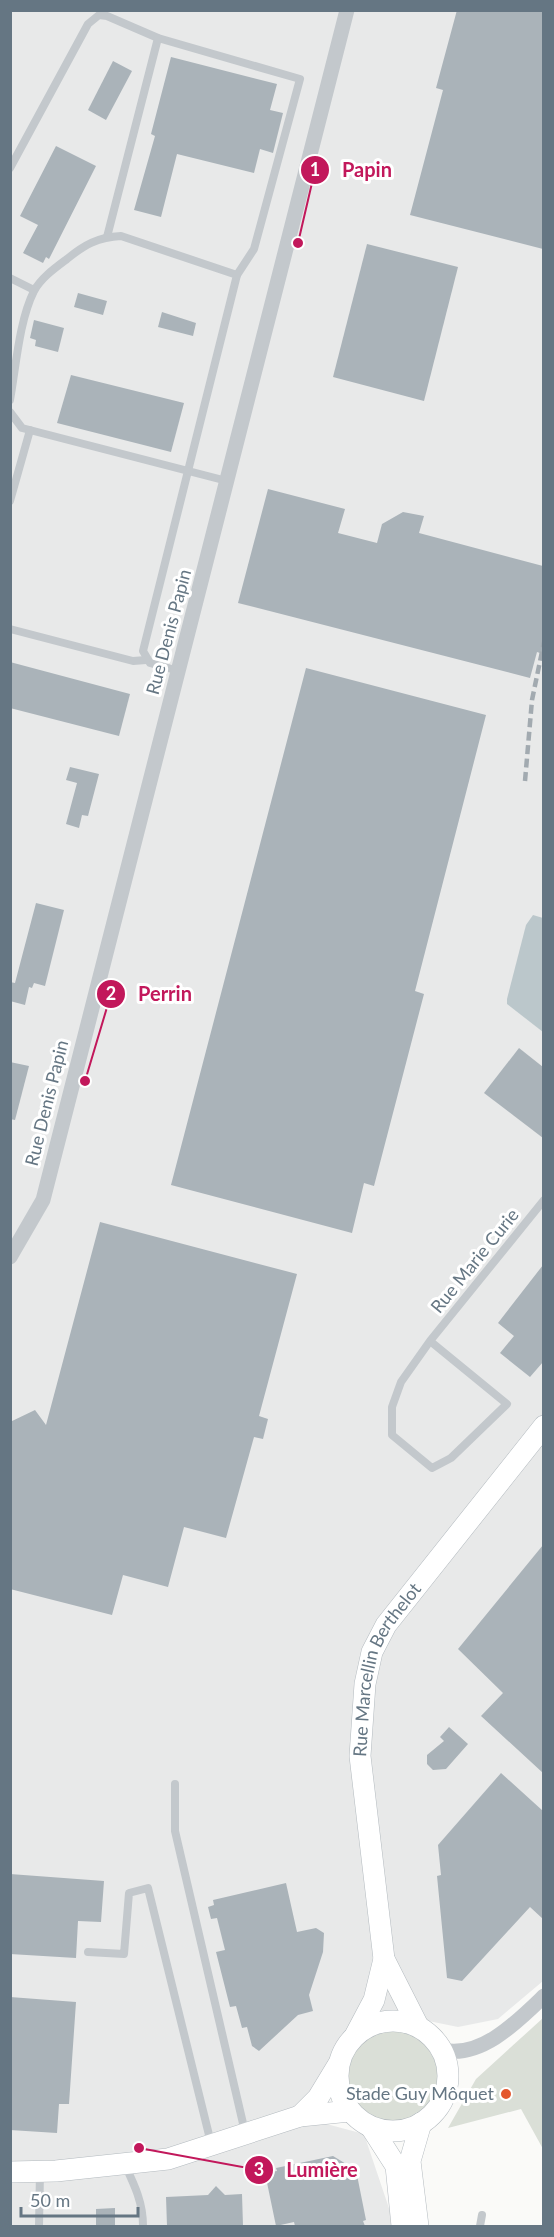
<svg xmlns="http://www.w3.org/2000/svg" width="554" height="2237" viewBox="0 0 554 2237" font-family="Lato,sans-serif">
	<rect width="100%" height="100%" fill="#fafaf8"/>
	<polygon fill="#e8e9e9" points="11,11 543,11 543,1981 498,2019 458,2027 360,2007 307,2097 319,2122 364,2134 395,2226 11,2226"/>
	<g fill="#dadfd7">
		<polygon points="543,2018 543,2149 521,2109 448,2128 476,2079"/>
		<circle cx="392" cy="2076" r="49"/>
	</g>
	<polygon fill="#bbc7cb" points="533,915 543,918 543,1032 507,1004 507,999 526,925"/>
	<g fill="#aab3b9">
		<polygon points="457,10 543,10 543,249 410,215 443,90 436,88"/>
		<polygon points="171,57 277,84 270,110 283,113 273,153 260,149 254,173 177,154 161,217 134,210 155,136 151,134"/>
		<polygon points="113,61 132,71 106,120 88,110"/>
		<polygon points="56,146 96,166 49,259 46,257 43,263 23,253 38,225 20,216"/>
		<polygon points="367,244 458,267 424,401 333,377"/>
		<polygon points="78,293 107,301 103,315 74,307"/>
		<polygon points="162,312 196,323 193,336 158,327"/>
		<polygon points="34,320 64,328 58,352 35,346 36,340 30,338"/>
		<polygon points="71,375 184,403 171,452 57,423"/>
		<polygon points="268,489 345,509 338,533 377,543 382,524 403,512 424,516 419,533 543,566 543,654 537,652 530,678 238,603"/>
		<polygon points="10,662 130,694 119,736 10,708"/>
		<polygon points="306,668 486,715 415,991 424,994 374,1186 364,1183 352,1233 171,1185"/>
		<polygon points="70,767 99,774 88,816 82,815 79,828 66,824 77,783 66,780"/>
		<polygon points="36,903 64,910 45,986 34,983 32,988 29,987 25,1005 10,1001 10,982 15,983"/>
		<polygon points="519,1048 543,1067 543,1138 484,1093"/>
		<polygon points="10,1062 29,1066 15,1120 10,1119"/>
		<polygon points="100,1222 297,1274 259,1416 268,1419 263,1439 254,1437 226,1538 184,1527 168,1587 123,1575 112,1615 10,1589 10,1422 35,1410 46,1425"/>
		<polygon points="543,1265 543,1362 530,1377 500,1353 514,1336 498,1323"/>
		<polygon points="543,1545 543,1773 481,1716 503,1693 458,1649"/>
		<polygon points="449,1727 468,1744 446,1769 433,1770 427,1764 427,1755 444,1741 440,1737"/>
		<polygon points="501,1773 543,1811 543,1919 530,1907 462,1981 447,1978 437,1876 441,1875 438,1845"/>
		<polygon points="10,1874 104,1881 101,1922 78,1921 76,1958 10,1954"/>
		<polygon points="286,1883 297,1932 316,1928 324,1933 323,1952 309,1995 313,2011 298,2015 259,2051 252,2046 247,2027 242,2028 236,2006 230,2007 216,1952 225,1950 217,1918 211,1919 208,1907 214,1905 213,1900"/>
		<polygon points="10,1997 76,2002 69,2104 59,2104 57,2133 10,2130"/>
		<polygon points="333,2156 356,2170 366,2220 363,2221 365,2226 295,2226 294,2222 276,2226 265,2173 277,2171 276,2168"/>
		<polygon points="216,2186 225,2195 242,2194 243,2226 167,2226 166,2197 208,2195"/>
		<polygon points="115,2208 115,2226 96,2226 96,2209"/>
	</g>
	<g fill="none" stroke-linecap="round" stroke-linejoin="round">
		<g stroke="#b3babf" stroke-width="22">
			<g id="secondary">
				<circle cx="393" cy="2076" r="55"/>
				<path id="s1" d="M418 2026 384 1959 360 1756 365 1684 372 1652 386 1625 544 1426"/>
				<polyline points="356,2034 374,2000 384,1959"/>
				<polyline points="300,2116 318,2098 338,2065"/>
				<polyline points="371,2127 396,2166 402,2226"/>
				<polyline points="10,2172 56,2171 168,2159 300,2116 350,2111"/>
				<polyline points="418,2226 410,2161 421,2123"/>
			</g>
		</g>
		<g stroke="#c3c8cc" stroke-width="8">
			<polyline points="10,168 88,24 99,15 107,16 158,38 300,79 254,249 237,275"/>
			<polyline points="107,237 158,38"/>
			<polyline points="10,278 34,290"/>
			<path d="M10 400C16 367 19 321 34 291 41 278 55 268 67 259 84 245 98 237 121 236L237 275 143 651 150 663 179 671"/>
			<polyline points="10,412 22,428 227,481"/>
			<polyline points="10,501 30,430"/>
			<polyline points="10,629 133,661 146,660"/>
			<polyline points="430,1341 507,1404 451,1458 432,1468 392,1435 392,1407 401,1382 430,1341 544,1200"/>
			<polyline points="175,1784 175,1831 245,2132"/>
			<polyline points="88,1952 124,1954 129,1893 148,1888 211,2143"/>
			<path d="M125 2165C135 2186 143 2203 143 2226"/>
			<polyline points="39,2226 40,2172"/>
			<polyline points="480,2226 482,2215"/>
		</g>
		<g stroke="#c3c8cc" stroke-width="15">
			<polyline points="10,1257 43,1200 347,10"/>
			<path d="M442 2050C481 2059 517 2022 544 1996"/>
		</g>
		<use href="#secondary" stroke="#fff" stroke-width="21"/>
		<polyline stroke="#a2aab0" stroke-width="4.5" stroke-dasharray="9 4.5" stroke-linecap="butt" points="525,781 532,700 544,642"/>
	</g>
	<circle fill="#e4572e" stroke="#fff" stroke-width="2" cx="506" cy="2094" r="6"/>
	<g text-anchor="middle" stroke-width="6" stroke-linejoin="round" paint-order="stroke">
		<g font-size="18" fill="#657683" stroke="#fff">
			<text transform="translate(169 632) rotate(-75)" y="6">Rue Denis Papin</text>
			<text transform="translate(47 1103) rotate(-76)" y="6">Rue Denis Papin</text>
			<text transform="translate(475 1261) rotate(-51)" y="6">Rue Marie Curie</text>
			<text dy="6" stroke="none"><textPath href="#s1" startOffset="372">Rue Marcellin Berthelot</textPath></text>
		</g>
		<g font-size="18" fill="#657683" stroke="#fff" text-anchor="end">
			<text x="494" y="2100">Stade Guy Môquet</text>
		</g>
	</g>
	<path fill="none" stroke="#c2185b" stroke-width="2" d="M298 243L315 170M85 1081L111 994M139 2148L259 2170"/>
	<g fill="#c2185b" stroke="#fff" stroke-width="2">
		<circle cx="298" cy="243" r="6"/>
		<circle cx="85" cy="1081" r="6"/>
		<circle cx="139" cy="2148" r="6"/>
		<circle cx="315" cy="170" r="15"/>
		<circle cx="111" cy="994" r="15"/>
		<circle cx="259" cy="2170" r="15"/>
	</g>
	<g font-size="18" text-anchor="middle" font-weight="bold" fill="#fff">
		<text x="315" y="176">1</text>
		<text x="111" y="1000">2</text>
		<text x="259" y="2176">3</text>
	</g>
	<g font-size="20" text-anchor="middle" font-weight="bold" fill="#c2185b" stroke="#fff" stroke-width="6" stroke-linejoin="round" paint-order="stroke">
		<text x="367" y="177">Papin</text>
		<text x="165" y="1001">Perrin</text>
		<text x="322" y="2177">Lumière</text>
	</g>
	<rect width="554" height="2237" fill="none" stroke="#657683" stroke-width="24"/>
	<path d="M21 2207v9h117v-9" fill="none" stroke="#657683" stroke-width="3"/>
	<text x="30" y="2207" font-size="18" fill="#657683" stroke="#ffffff" stroke-width="4.5" paint-order="stroke">50 m</text>
</svg>
